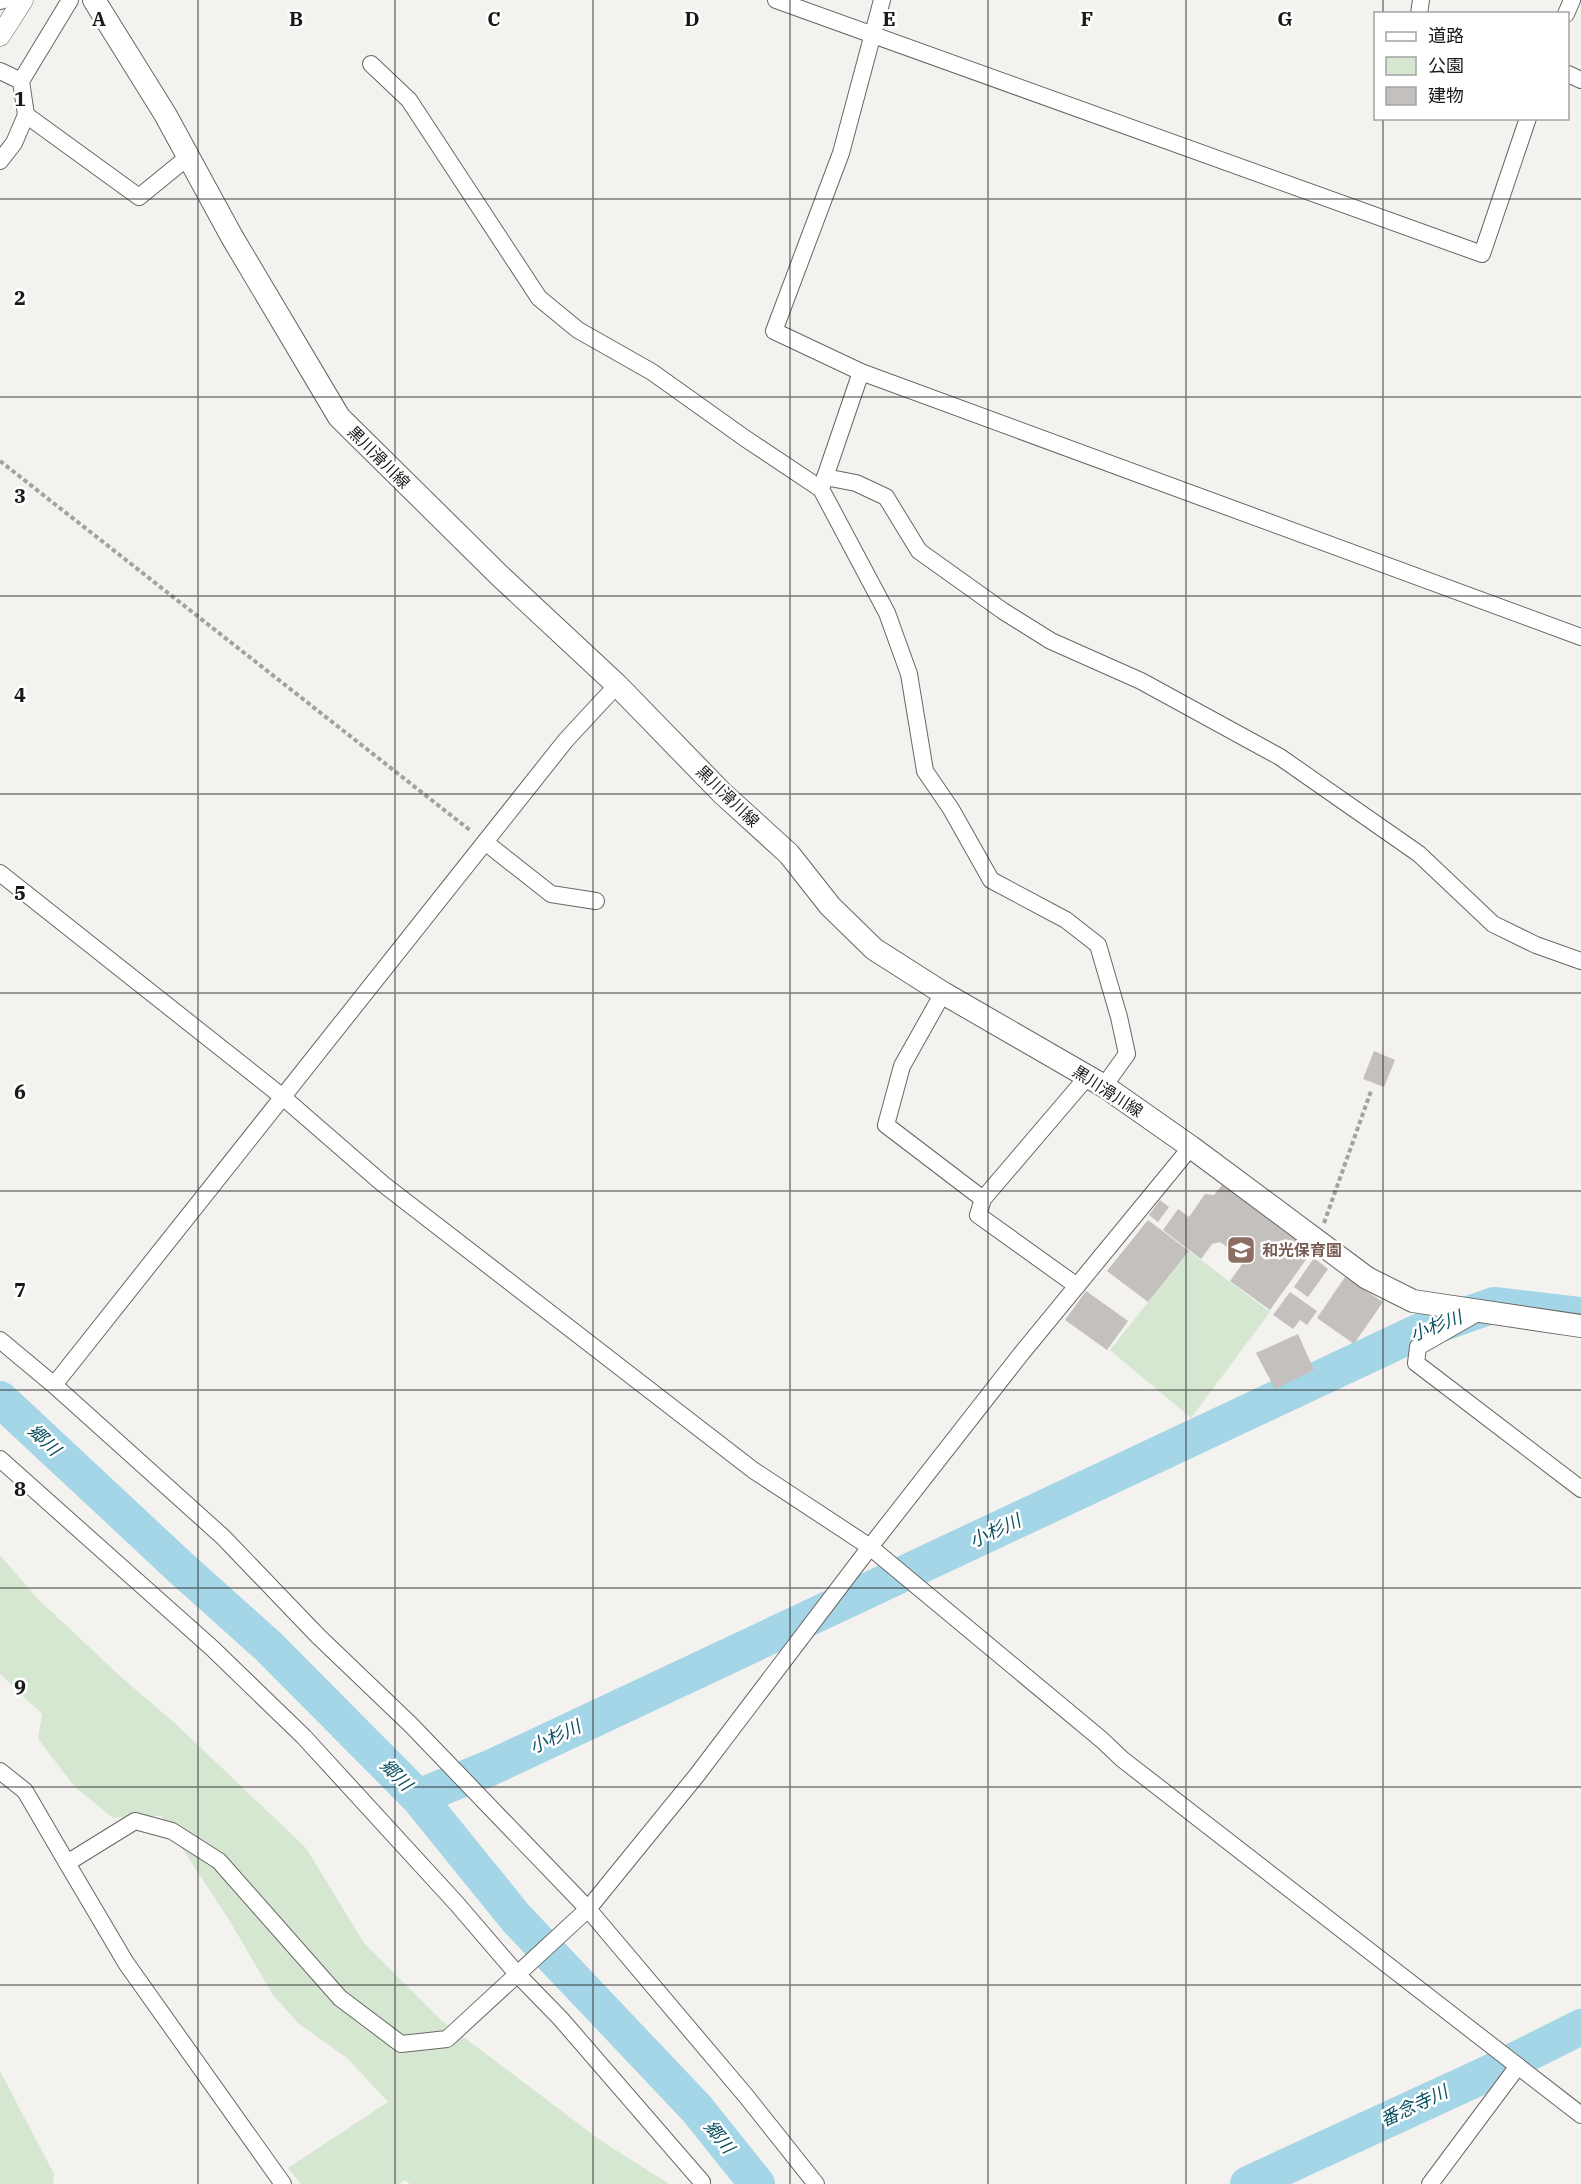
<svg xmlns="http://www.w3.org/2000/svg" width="1581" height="2184" viewBox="0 0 1581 2184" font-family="'IBM Plex Serif','Noto Sans JP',serif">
	<rect width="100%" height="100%" fill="#f4f2ef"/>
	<g fill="#d5e7d1">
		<polygon points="1189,1251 1270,1312 1191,1418 1110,1350"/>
		<polygon points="0,1555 38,1599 121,1677 178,1726 306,1848 364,1943 441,2020 600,2140 669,2184 410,2184 405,2180 399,2184 301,2184 288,2168 388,2102 347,2058 298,2023 273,1995 231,1923 161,1816 113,1818 75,1787 38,1739 42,1714 0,1674"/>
		<polygon points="0,2071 54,2174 53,2184 0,2184"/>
	</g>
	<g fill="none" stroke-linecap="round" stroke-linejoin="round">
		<g stroke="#a4d6e7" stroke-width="36">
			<polyline points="0,1399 181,1568 268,1646 418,1797 516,1918 697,2109 757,2184"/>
			<polyline points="418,1797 490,1768 1418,1332 1494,1305 1581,1315"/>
			<polyline points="1248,2184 1489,2073 1581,2027"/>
		</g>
	</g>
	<g fill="#c3c0be">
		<polygon points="1374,1051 1395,1060 1384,1087 1363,1079"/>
		<polygon points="1222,1185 1313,1250 1270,1310 1230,1281 1245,1260 1220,1242 1212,1244 1201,1259 1163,1230 1178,1209 1189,1217 1205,1194 1214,1195"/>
		<polygon points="1160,1200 1169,1207 1158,1222 1149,1215"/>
		<polygon points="1148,1220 1189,1251 1148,1302 1107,1271"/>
		<polygon points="1314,1258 1328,1269 1308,1297 1294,1287"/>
		<polygon points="1345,1277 1383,1302 1354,1344 1317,1318"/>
		<polygon points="1086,1291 1128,1321 1107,1350 1065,1320"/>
		<polygon points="1290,1292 1317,1311 1307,1325 1300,1320 1293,1329 1273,1315"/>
		<polygon points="1298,1334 1314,1370 1275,1389 1256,1353"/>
	</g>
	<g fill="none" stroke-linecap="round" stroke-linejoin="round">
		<g stroke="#696765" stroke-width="18">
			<g id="minor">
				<polyline points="776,0 1482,254 1528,118"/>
				<polyline points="882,0 841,153 774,331 861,372 1581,637"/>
				<polyline points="0,1 4,0"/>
				<polyline points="1419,14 1421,0"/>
				<polyline points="1566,14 1572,0"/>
				<polyline points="371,64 409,100 539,298 578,330 652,372 746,439 821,489"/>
				<polyline points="0,71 21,81"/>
				<polyline points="1568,74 1581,80"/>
				<polyline points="26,115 139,197 188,157"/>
				<polyline points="0,161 14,143 26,115 21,81 70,0"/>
				<polyline points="861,372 821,489 887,613 909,674 925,771 951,809 991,880 1066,920 1098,945 1119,1017 1127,1054 1104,1086"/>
				<polyline points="825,477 856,483 886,497 919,551 1003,611 1051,641 1141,681 1280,757 1419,854 1493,924 1536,945 1581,961"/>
				<polyline points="485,842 551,894 596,901"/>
				<polyline points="0,873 284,1098 383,1184 753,1470 870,1547 1102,1740 1122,1759 1581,2115"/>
				<polyline points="943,993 902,1066 886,1125 983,1199"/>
				<polyline points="1077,1286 978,1215 983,1199 1088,1076"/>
				<polyline points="1481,1311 1418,1347 1416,1363 1581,1489"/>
				<polyline points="0,1340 54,1385 223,1537 318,1636 411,1725 588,1909 746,2096 816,2184"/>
				<polyline points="54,1385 566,740 617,685"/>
				<polyline points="0,1459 212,1648 304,1737 457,1904 518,1975 560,2018 702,2182"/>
				<polyline points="0,1771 25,1791 67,1863"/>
				<polyline points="283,2184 126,1963 67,1863 135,1821 172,1831 219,1861 340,1998 401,2044 447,2039 588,1909 697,1775 870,1547 1021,1354 1191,1147"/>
				<polyline points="1430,2184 1518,2066"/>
			</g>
		</g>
		<g stroke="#696765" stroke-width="21">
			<polyline id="tertiary" points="0,36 23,0"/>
		</g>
		<g stroke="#696765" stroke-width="24">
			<polyline id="secondary" points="94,0 165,114 232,237 339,417 500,576 617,685 722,793 789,854 830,906 874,949 943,993 1104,1086 1191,1147 1367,1278 1413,1301 1581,1326"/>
		</g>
		<g stroke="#a4a2a0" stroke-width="4" stroke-dasharray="4.5 3" stroke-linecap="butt">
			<polyline points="0,461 471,831"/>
			<polyline points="1324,1223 1371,1091"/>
		</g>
		<use href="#minor" stroke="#fff" stroke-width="16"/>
		<use href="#tertiary" stroke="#fff" stroke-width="20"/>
		<use href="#secondary" stroke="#fff" stroke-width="22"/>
	</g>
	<path fill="none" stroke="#191817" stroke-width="1.5" stroke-opacity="0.55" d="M198 0V2184M395 0V2184M593 0V2184M790 0V2184M988 0V2184M1186 0V2184M1383 0V14M1383 118V2184M0 199H1581M0 397H1581M0 596H1581M0 794H1581M0 993H1581M0 1191H1581M0 1390H1581M0 1588H1581M0 1787H1581M0 1985H1581"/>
	<defs>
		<g id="school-square" transform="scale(1.5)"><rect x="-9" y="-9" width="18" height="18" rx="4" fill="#8d6e63" stroke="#fff"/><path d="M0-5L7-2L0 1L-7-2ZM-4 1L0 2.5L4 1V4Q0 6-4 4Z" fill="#fff"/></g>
	</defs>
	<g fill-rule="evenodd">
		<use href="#school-square" x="1241" y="1250"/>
	</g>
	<g text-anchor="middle" stroke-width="5" stroke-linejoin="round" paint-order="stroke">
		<g font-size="16" fill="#191817" stroke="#fff">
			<text transform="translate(379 457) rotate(45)" y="6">黒川滑川線</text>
			<text transform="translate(728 796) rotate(44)" y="6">黒川滑川線</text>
			<text transform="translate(1108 1091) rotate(33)" y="6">黒川滑川線</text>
		</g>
		<g font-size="16" font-weight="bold" fill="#785e54" stroke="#fff" text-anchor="start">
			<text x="1262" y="1256">和光保育園</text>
		</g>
		<g font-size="18" font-style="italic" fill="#0a5062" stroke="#fff">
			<text transform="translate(1436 1326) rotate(-21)" y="6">小杉川</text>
			<text transform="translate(44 1440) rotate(43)" y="6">郷川</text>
			<text transform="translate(995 1531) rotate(-25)" y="6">小杉川</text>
			<text transform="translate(555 1737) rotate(-25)" y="6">小杉川</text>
			<text transform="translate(396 1775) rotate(45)" y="6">郷川</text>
			<text transform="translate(1414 2106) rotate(-25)" y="6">番念寺川</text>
			<text transform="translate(719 2137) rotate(51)" y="6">郷川</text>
		</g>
	</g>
	<g font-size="20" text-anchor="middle" font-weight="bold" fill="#191817" stroke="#fff" stroke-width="5" stroke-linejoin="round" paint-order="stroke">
		<text x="99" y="26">A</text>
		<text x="296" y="26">B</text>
		<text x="494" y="26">C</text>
		<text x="692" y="26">D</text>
		<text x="889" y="26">E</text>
		<text x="1087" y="26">F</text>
		<text x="1285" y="26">G</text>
		<text x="20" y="106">1</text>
		<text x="20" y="305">2</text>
		<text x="20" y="503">3</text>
		<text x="20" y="702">4</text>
		<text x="20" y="900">5</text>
		<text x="20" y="1099">6</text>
		<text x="20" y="1297">7</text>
		<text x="20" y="1496">8</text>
		<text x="20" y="1694">9</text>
	</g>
	<rect x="1374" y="12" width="195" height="108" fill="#ffffff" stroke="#a3a3a2" stroke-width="1.5"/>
	<rect x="1386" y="32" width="30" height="9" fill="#ffffff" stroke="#a3a3a2" stroke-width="1.5"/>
	<text x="1428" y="42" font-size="18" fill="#191817">道路</text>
	<rect x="1386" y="57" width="30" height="18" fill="#d5e7d1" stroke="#a3a3a2" stroke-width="1.5"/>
	<text x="1428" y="72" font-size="18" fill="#191817">公園</text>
	<rect x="1386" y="87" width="30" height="18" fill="#c3c0be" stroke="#a3a3a2" stroke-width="1.5"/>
	<text x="1428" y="102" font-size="18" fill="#191817">建物</text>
</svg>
